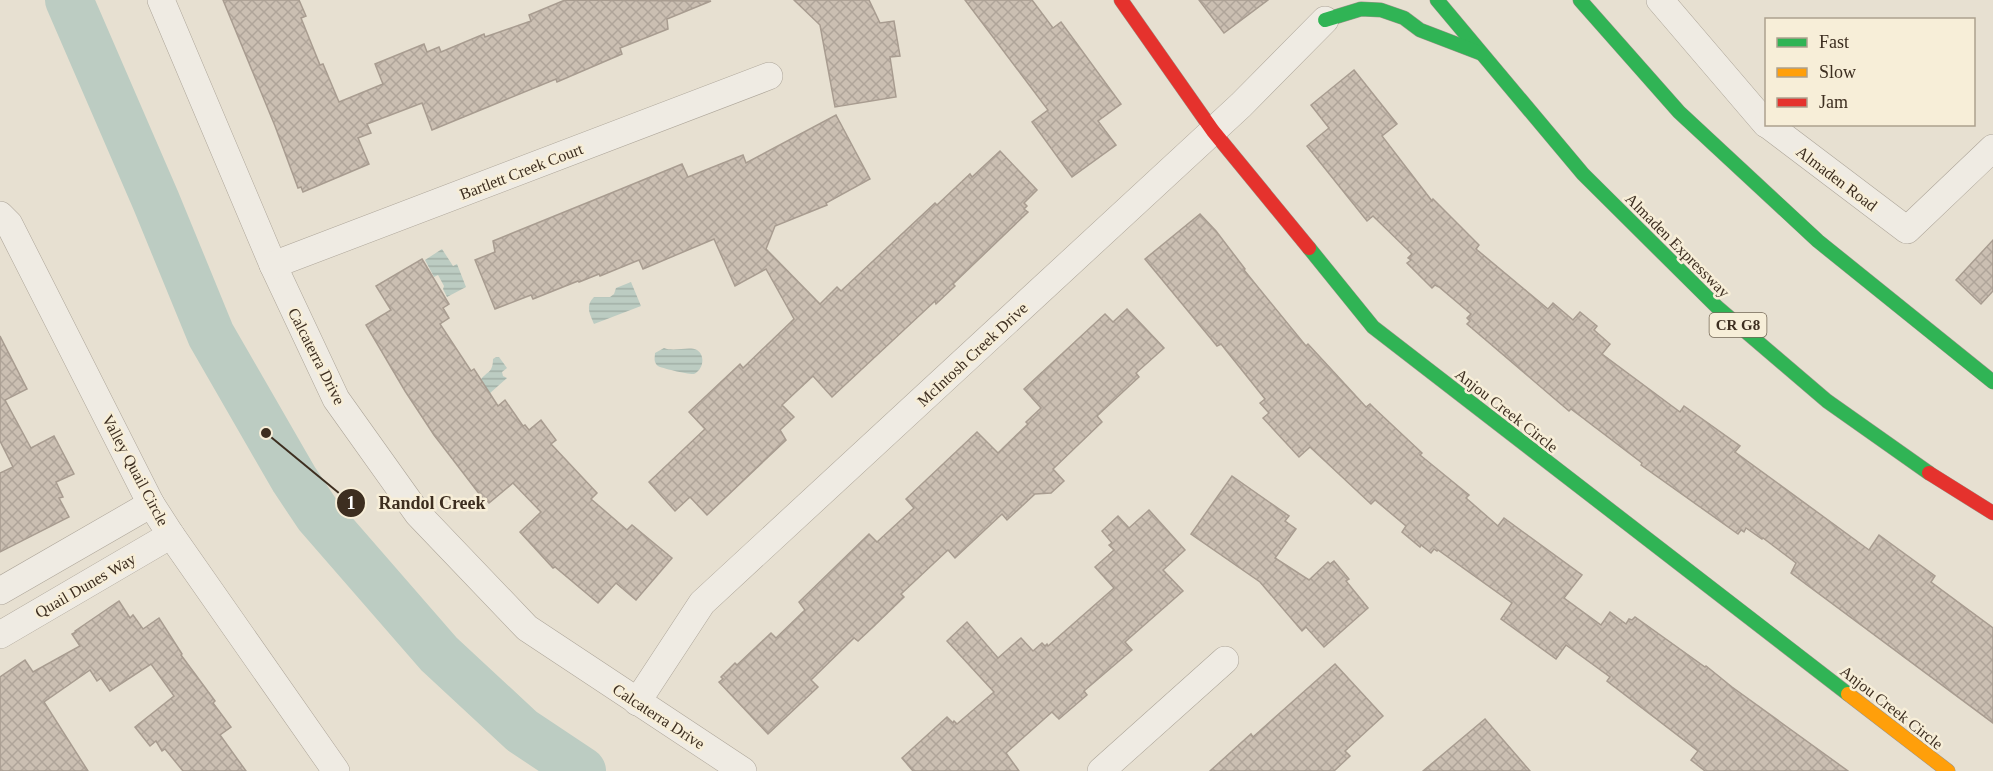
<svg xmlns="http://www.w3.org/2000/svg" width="1993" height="771" viewBox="0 0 1993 771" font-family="'Times New Roman',serif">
	<defs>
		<pattern id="water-rules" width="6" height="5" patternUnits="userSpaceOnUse" patternTransform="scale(1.5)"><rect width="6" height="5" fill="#bcccc2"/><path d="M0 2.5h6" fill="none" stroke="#a2b0a6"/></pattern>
		<pattern id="building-cross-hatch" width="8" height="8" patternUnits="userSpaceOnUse" patternTransform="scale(1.5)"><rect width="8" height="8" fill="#cbbfb2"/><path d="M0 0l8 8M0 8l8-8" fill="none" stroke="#afa499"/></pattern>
	</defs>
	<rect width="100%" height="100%" fill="#e7e0d1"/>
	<g fill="url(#water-rules)">
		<polygon points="442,249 453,266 457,264 466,287 447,297 443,289 444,286 438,275 434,277 425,260"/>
		<path d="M631 282 641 306 594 324C590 314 585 306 594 297H610L614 294 616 288Z"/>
		<path d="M664 348C674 352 689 346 697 350 706 356 703 370 694 374 690 375 661 368 658 366 653 362 655 357 655 353Z"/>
		<path d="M496 357H499L507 368 502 372 503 376 507 378 489 394 480 381C486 371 493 374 493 359Z"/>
	</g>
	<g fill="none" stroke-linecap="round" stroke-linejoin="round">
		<polyline stroke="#bcccc2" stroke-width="48" points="69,0 156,201 211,335 294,479 318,515 439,654 522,731 582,771"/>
	</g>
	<g fill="url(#building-cross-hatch)" stroke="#a89c90" stroke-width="1.5">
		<polygon points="223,0 299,0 306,16 301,18 320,65 323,64 339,102 383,84 375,64 424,44 427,52 439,47 441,52 484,34 485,37 531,21 529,15 565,0 711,1 667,19 668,29 620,48 622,54 557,82 556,79 432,130 422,103 367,124 371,133 358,138 369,164 303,192 301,187 298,188 275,126"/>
		<polygon points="794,0 869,0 880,23 894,21 900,56 890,57 896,97 835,107 820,25"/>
		<polygon points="965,0 1032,0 1053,28 1061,22 1121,104 1098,121 1116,145 1072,177 1032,122 1048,110"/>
		<polygon points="1199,0 1268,0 1224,33"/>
		<polygon points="1354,70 1397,124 1382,136 1432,201 1433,199 1479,245 1476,249 1548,309 1553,303 1573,320 1580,312 1597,326 1594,330 1610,344 1602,354 1680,412 1684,406 1740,446 1735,452 1869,550 1879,535 1935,576 1931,582 1993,628 1993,723 1791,573 1796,563 1763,538 1762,539 1746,528 1744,532 1741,530 1738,534 1641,465 1642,463 1571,409 1569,411 1467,324 1470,321 1467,318 1471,314 1439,287 1435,285 1432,288 1407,263 1411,260 1408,258 1412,254 1373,216 1367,221 1307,146 1329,128 1311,105"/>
		<polygon points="836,115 870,179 826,203 827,205 775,226 766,249 820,304 837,287 841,291 935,203 937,205 970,174 972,177 1000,151 1037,190 1024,203 1027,206 1024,209 1028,212 953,284 955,286 936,304 935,301 832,397 813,376 782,405 794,417 780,430 786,440 707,515 690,497 675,511 649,482 705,429 689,412 740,364 743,368 794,319 766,269 735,286 714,239 643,269 639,260 600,276 599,274 579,282 578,281 533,299 531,295 495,309 475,260 495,252 493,241 621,189 682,164 688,177 743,155 746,163"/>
		<polygon points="1200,214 1216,231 1245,269 1244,270 1306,346 1308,344 1366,407 1370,404 1374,408 1422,453 1420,455 1469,495 1466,498 1498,526 1504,518 1582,575 1564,598 1601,625 1610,612 1626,624 1629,619 1632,620 1635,617 1705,667 1706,666 1732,687 1848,771 1705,771 1691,760 1698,751 1607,681 1610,677 1566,645 1556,659 1501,619 1512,603 1438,550 1437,551 1434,549 1431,553 1421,545 1420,547 1402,532 1406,526 1375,500 1371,504 1310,447 1299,457 1263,418 1269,413 1260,403 1265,399 1221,344 1217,346 1145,259"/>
		<polygon points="1993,240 1993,291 1981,304 1956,280"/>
		<polygon points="422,259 449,304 443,308 449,318 440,324 471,371 474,369 498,406 505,400 523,426 525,425 529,430 541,420 556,440 551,444 597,493 591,499 627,530 632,525 672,558 636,600 616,583 598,603 555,567 553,568 520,532 541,512 513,483 489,503 485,498 484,500 434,435 405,391 366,325 391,310 376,286"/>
		<polygon points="1127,309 1164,348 1136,373 1139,377 1097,416 1102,422 1053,469 1064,481 1051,493 1035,494 1007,520 1002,514 955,558 948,550 901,594 904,597 872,628 858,641 854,638 811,680 818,687 768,734 719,682 723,679 721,677 735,663 737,665 771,633 776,638 805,610 799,602 869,534 877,542 914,508 906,499 977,432 998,453 1028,424 1026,422 1041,408 1024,389 1105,314 1113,322"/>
		<polygon points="0,336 27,389 5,400 31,448 54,436 74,474 56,482 63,497 59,498 69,517 0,552 0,473 13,467 0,441"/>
		<polygon points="1232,476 1289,516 1285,521 1296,529 1275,558 1309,580 1328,562 1330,564 1334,561 1349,579 1346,581 1368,608 1324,647 1306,627 1302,631 1260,582 1191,534"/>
		<polygon points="1149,510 1185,550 1163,570 1183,591 1125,642 1132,650 1084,691 1087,695 1059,719 1052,712 1006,753 1019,771 913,771 902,758 947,717 953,723 954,721 957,724 994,692 947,641 967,622 998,658 1021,638 1033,651 1042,643 1045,646 1047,644 1048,646 1114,588 1095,567 1114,550 1109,545 1112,543 1102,531 1118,516 1129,528"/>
		<polygon points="119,601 130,618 133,615 143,629 159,618 182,654 181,655 215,701 213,703 231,727 220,735 246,771 183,771 165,749 162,751 156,741 150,746 135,727 174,696 151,664 110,691 101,678 97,681 90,670 44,702 88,771 0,771 0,677 25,660 33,672 80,646 72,634 76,632 75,631"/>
		<polygon points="1335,664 1383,716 1345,751 1350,756 1334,771 1210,771 1251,734 1253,737"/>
		<polygon points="1485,719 1530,771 1423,771"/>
	</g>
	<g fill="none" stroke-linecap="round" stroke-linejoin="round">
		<g stroke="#ada599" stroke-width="28">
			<g id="street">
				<polyline points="161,0 273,265 336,399 418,514 527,628 743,771"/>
				<polyline points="1660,0 1766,124"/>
				<polyline points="1767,124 1907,230 1993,148"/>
				<polyline points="0,215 9,224 151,504 171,535 336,771"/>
				<polyline points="273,265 769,76"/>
				<polyline points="0,591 151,504"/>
				<polyline points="0,635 171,535"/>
				<polyline points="637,702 702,603 1241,105 1325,20"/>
				<polyline points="1101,771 1225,660"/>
			</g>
		</g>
		<g stroke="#9c958a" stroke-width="15">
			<g id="fast">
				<polyline points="1437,0 1583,174 1717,307 1827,401 1929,473"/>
				<polyline points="1580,0 1679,112 1818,241 1993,382"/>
				<polyline points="1325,20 1361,9 1381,10 1404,18 1420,30 1480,53"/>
				<polyline points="1309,248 1373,327 1848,694"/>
			</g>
		</g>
		<g stroke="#9c958a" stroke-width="15">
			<polyline id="slow" points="1848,694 1948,771"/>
		</g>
		<g stroke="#9c958a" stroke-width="15">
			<g id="jam">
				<polyline points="1121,0 1213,131 1309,248"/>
				<polyline points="1929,473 1993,513"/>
			</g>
		</g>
		<use href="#street" stroke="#efebe3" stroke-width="27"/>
		<use href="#fast" stroke="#30b455" stroke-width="14"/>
		<use href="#slow" stroke="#ff9f0a" stroke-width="14"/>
		<use href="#jam" stroke="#e5322d" stroke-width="14"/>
	</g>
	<g text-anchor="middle" stroke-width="5" stroke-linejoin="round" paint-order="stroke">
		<rect fill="#f7eed8" stroke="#756857" stroke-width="1.5" x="1709.5" y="313" width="57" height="24" rx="4.5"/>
		<g font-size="15" font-weight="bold" fill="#3d2e20">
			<text x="1738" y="330">CR G8</text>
		</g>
		<g font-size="16" fill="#3d2e20" stroke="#f7eed8">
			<text transform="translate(521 171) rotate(-21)" y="6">Bartlett Creek Court</text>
			<text transform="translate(1837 178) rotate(37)" y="6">Almaden Road</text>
			<text transform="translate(1678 245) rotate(45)" y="6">Almaden Expressway</text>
			<text transform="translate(972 354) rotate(-43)" y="6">McIntosh Creek Drive</text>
			<text transform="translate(317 356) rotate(63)" y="6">Calcaterra Drive</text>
			<text transform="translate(1507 410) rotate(38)" y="6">Anjou Creek Circle</text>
			<text transform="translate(136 470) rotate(62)" y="6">Valley Quail Circle</text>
			<text transform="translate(85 585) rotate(-30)" y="6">Quail Dunes Way</text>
			<text transform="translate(1892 707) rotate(38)" y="6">Anjou Creek Circle</text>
			<text transform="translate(659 716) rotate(33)" y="6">Calcaterra Drive</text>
		</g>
	</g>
	<path fill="none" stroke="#3d2e20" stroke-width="2" d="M266 433L351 503"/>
	<g fill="#3d2e20" stroke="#f7eed8" stroke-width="2">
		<circle cx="266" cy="433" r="6"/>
		<circle cx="351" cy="503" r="15"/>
	</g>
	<g font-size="18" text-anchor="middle" font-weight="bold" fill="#fff">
		<text x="351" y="509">1</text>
	</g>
	<g font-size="18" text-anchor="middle" font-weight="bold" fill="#3d2e20" stroke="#f7eed8" stroke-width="5" stroke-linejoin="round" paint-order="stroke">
		<text x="432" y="509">Randol Creek</text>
	</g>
	<rect x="1765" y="18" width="210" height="108" fill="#f7eed8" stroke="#ada18e" stroke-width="1.5"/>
	<rect x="1777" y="38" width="30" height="9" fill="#30b455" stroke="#ada18e" stroke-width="1.5"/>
	<text x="1819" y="48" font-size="18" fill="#3d2e20">Fast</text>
	<rect x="1777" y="68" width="30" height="9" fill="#ff9f0a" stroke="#ada18e" stroke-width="1.5"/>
	<text x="1819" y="78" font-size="18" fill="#3d2e20">Slow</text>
	<rect x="1777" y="98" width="30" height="9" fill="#e5322d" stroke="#ada18e" stroke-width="1.5"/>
	<text x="1819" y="108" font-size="18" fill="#3d2e20">Jam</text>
</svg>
